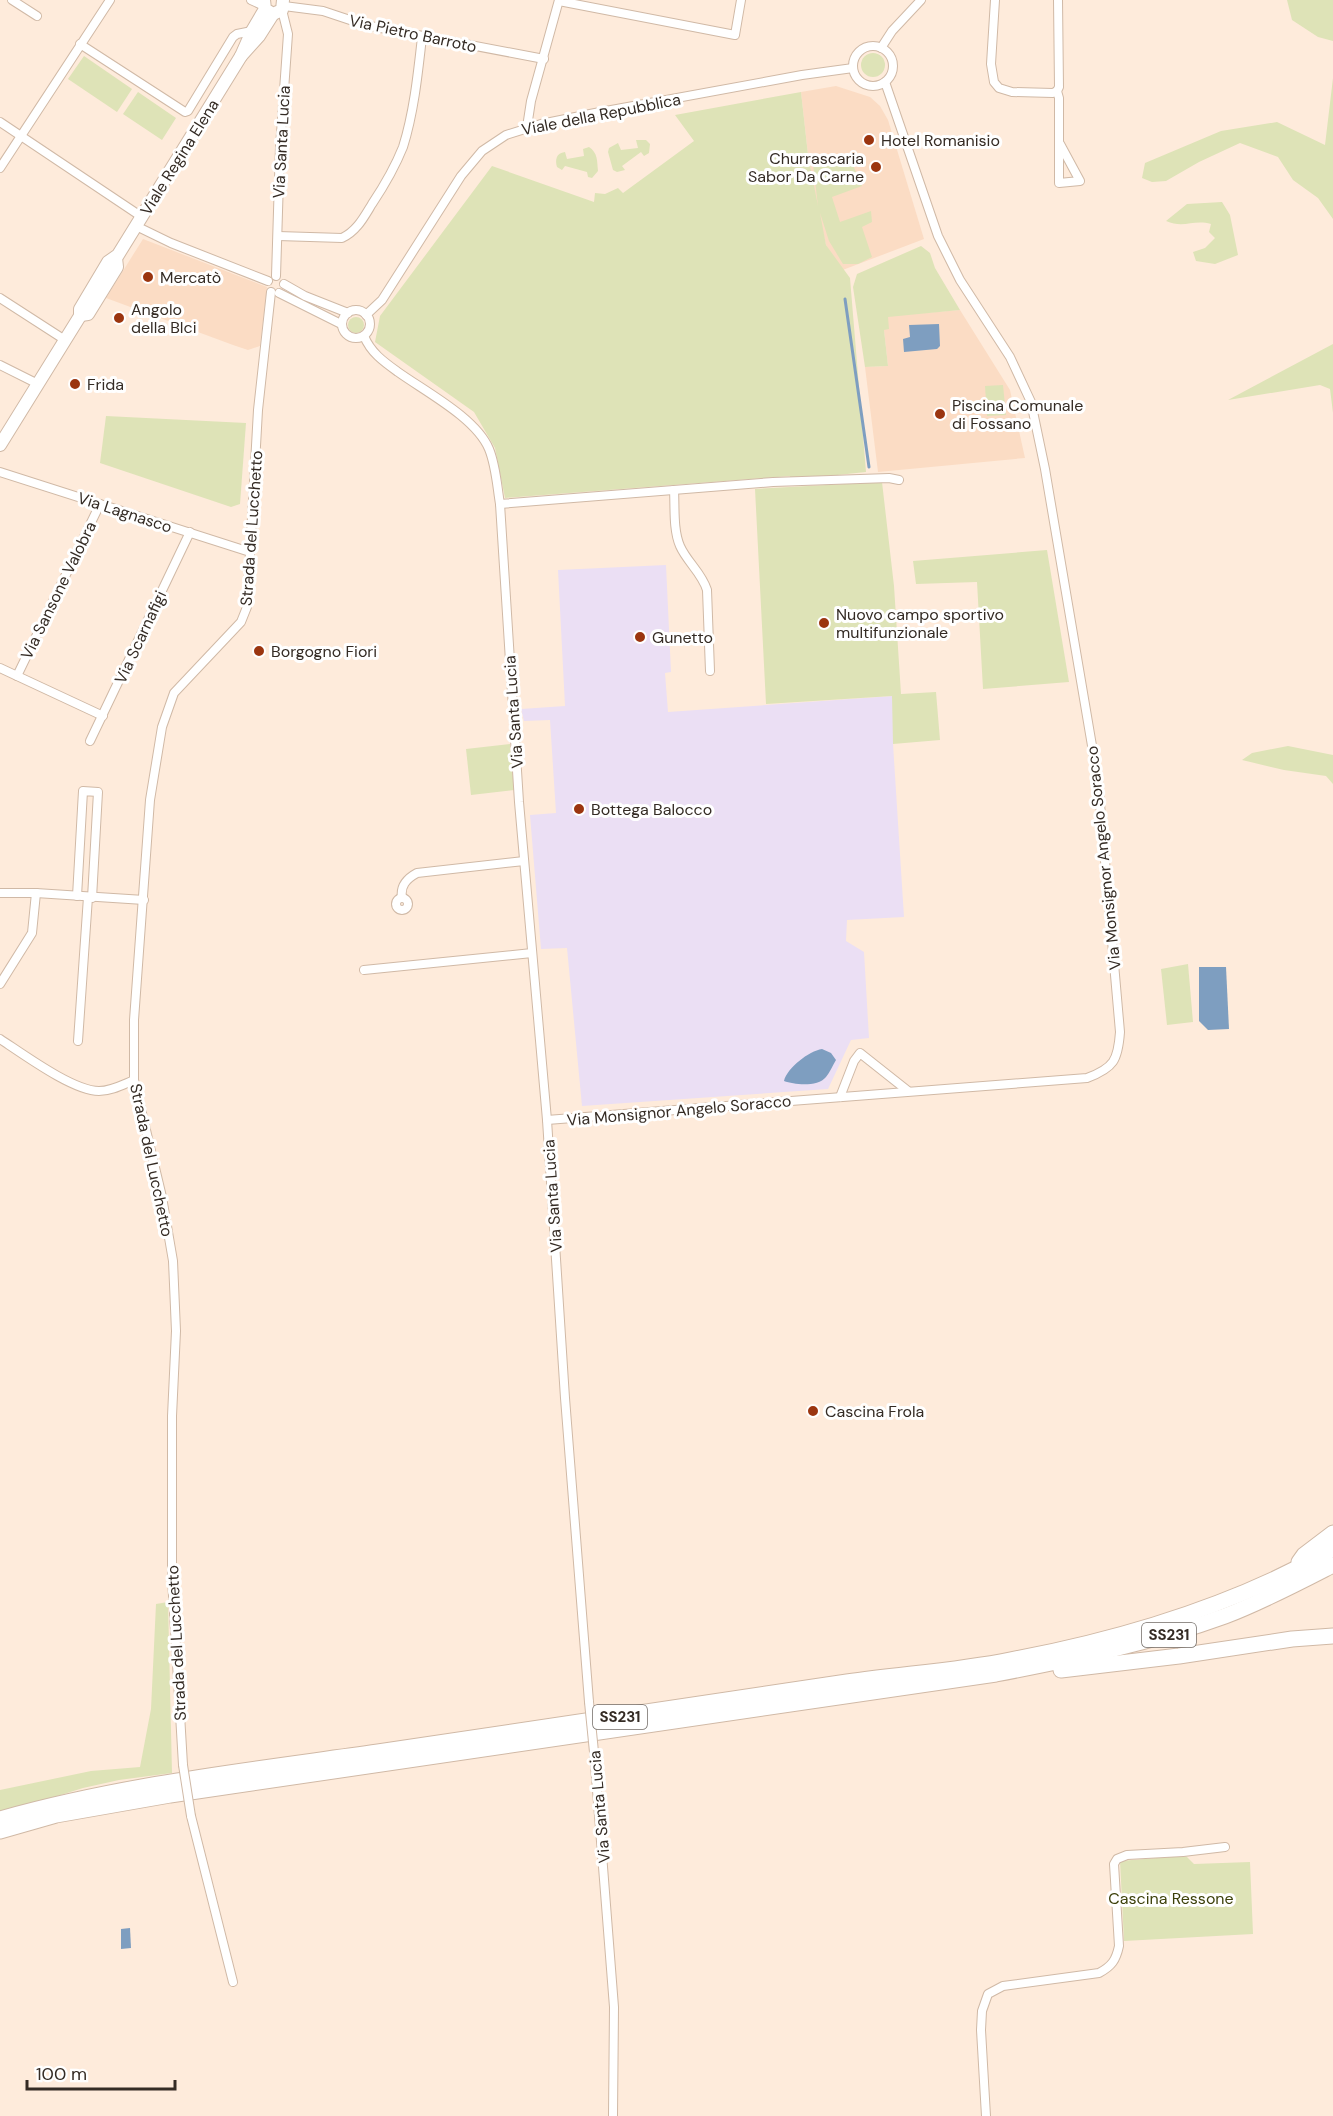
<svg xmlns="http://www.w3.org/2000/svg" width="1333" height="2116" viewBox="0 0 1333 2116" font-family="'DM Sans',sans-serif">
	<rect width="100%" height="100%" fill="#feebdb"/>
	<g fill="#fbdcc4">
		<polygon points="836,86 870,97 880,106 888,120 924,239 840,271 826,245 819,216 808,155 801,92"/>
		<polygon points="143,239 267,287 260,346 248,350 233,345 106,298"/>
		<polygon points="960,310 1010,390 1025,458 878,472 865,367 888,366 884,330 888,316"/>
	</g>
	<polygon fill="#ebdff4" points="666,565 671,672 665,673 668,712 893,696 893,744 904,917 847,920 846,941 864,952 869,1038 851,1040 828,1089 582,1106 567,948 541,949 530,815 556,813 550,720 524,721 521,709 565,706 558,570"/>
	<g fill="#dee3b7">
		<polygon points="1287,0 1333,0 1333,41 1318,37 1292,20"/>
		<circle cx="873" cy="65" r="12"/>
		<polygon points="84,56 132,89 117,112 68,79"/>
		<polygon points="1333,78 1333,219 1318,198 1293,180 1278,157 1240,143 1199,162 1166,181 1152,182 1142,178 1145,163 1221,131 1277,122 1325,145"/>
		<polygon points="138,92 176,118 162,140 123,114"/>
		<polygon points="801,92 808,155 818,206 812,155 853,165 862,186 832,197 840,222 871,211 872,222 862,227 872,257 858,264 843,264 829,241 820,213 826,245 850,278 866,472 790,480 790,476 505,498 495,448 474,412 375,342 380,316 492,166 594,202 595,193 605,194 618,188 623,193 694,141 675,115"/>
		<polygon points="636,140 646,140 650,144 649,153 644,156 641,152 622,166 625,170 617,172 613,170 608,152 609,148 618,143 621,150 638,148"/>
		<path d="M589 147C598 153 597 161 598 171L592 178 588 177 587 172 565 166 562 170 557 167C555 160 556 153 565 152L567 159 584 156 583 149Z"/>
		<path d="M1222 202 1230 215 1238 255 1215 264 1196 261 1193 252 1205 248 1215 238 1209 232 1211 224C1193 219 1184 229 1166 221L1187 204Z"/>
		<polygon points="921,246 930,253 935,268 960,310 888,317 889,329 884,330 888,366 865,367 853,287 857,274"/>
		<circle cx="356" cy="325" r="8"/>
		<polygon points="1333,344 1333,413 1330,389 1320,385 1228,400"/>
		<polygon points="1003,385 1006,415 987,416 985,386"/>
		<polygon points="106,416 246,423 240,504 231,507 100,463"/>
		<polygon points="882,482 894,586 901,694 936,692 940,740 893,744 892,696 766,704 755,489"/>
		<polygon points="1047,550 1069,682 983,689 977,582 916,584 913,561"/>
		<polygon points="510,744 514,790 471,795 466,749"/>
		<polygon points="1288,746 1333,755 1333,784 1326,776 1284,770 1242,760 1252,753"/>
		<polygon points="1188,964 1193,1022 1167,1025 1161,969"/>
		<polygon points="168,1602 172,1773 119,1780 83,1788 0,1814 0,1790 91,1771 140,1767 151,1709 156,1604"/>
		<polygon points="1181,1856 1187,1857 1194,1864 1250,1862 1253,1934 1124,1941 1120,1861"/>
	</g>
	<g fill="#7e9ec0">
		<polygon points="939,324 940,346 937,349 904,352 903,339 910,337 909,325"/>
		<polygon points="1199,967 1226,967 1229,1029 1208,1030 1199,1021"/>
		<path d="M822 1049 831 1053 836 1060C833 1065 830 1072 826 1077 818 1087 795 1085 784 1081 787 1068 809 1051 822 1049Z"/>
		<polygon points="130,1928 131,1948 121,1949 121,1929"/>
	</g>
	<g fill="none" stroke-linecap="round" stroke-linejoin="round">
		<polyline stroke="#7e9ec0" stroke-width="3" points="845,299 869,467"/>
		<g stroke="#d0b9a6" stroke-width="10">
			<g id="street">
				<polyline points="12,0 37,16"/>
				<polyline points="251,0 264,6"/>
				<polyline points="995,0 991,64 994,82 999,88 1012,92 1053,93 1057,91"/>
				<polyline points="1058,0 1059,87 1057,91 1059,98 1059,183 1080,181 1060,144"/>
				<polyline points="559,1 735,35 741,0"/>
				<polyline points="284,6 323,11 365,25 544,59"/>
				<polyline points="80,44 185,112 188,111 233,37 237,34 252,31"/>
				<circle cx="873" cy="66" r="20"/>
				<polyline points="881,48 892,31 921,0"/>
				<polyline points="0,122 142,217"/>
				<polyline points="527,127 531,101 559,0"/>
				<polyline points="0,168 110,0"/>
				<polyline points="136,226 171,243 268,281"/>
				<path d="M278 236 342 238C357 231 364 217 372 204 384 186 395 167 403 147 414 112 418 73 422 37"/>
				<polyline points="276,276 280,147 288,34 282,10"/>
				<polyline points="284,284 305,296 348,313"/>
				<polyline points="279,293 341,324"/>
				<polyline points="0,298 65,340"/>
				<circle cx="356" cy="324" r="14"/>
				<polyline points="366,315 382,300 461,176 482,151 506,135 541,124 595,113 802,75 853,68"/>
				<path d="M364 336C371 353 384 362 398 372 426 392 476 418 489 449 496 466 497 486 500 504L519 802 547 1120 565 1398 589 1702"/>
				<polyline points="0,365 38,384"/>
				<polyline points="0,472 250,552"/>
				<path d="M674 490C675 507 673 530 680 546 687 562 702 573 707 590L710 671"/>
				<polyline points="500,504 773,482 889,478 899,480"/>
				<polyline points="0,668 103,716"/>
				<polyline points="17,676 100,504"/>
				<polyline points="90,741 190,532"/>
				<polyline points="0,893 36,893 144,900"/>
				<polyline points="77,896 83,791 98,792 92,898"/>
				<path d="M402 898C400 886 406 879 417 873L524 861"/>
				<circle cx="402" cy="904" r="6"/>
				<polyline points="364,970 532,953"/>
				<polyline points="0,984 32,933 36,893"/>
				<path d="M0 1039C23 1054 73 1091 99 1091 111 1091 122 1085 134 1080"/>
				<polyline points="78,1041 88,897"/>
				<polyline points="840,1097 854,1061 860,1053 908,1091"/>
				<path d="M547 1120 1087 1078C1114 1068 1118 1060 1120 1032L1098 781 1045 469 1031 402 1010 357 960 280 938 236 885 82"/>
				<polyline points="594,1752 614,2007 613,2116"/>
				<polyline points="183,1765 172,1579 172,1416 176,1331 173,1261 162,1197 134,1080 134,1020 150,800 162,727 174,693 241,622 247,607 258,410 271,292"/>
				<polyline points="191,1816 233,1982"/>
				<path d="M986 2116 981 2030 982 2011 988 1994 1003 1986 1099 1973C1112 1966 1116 1960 1119 1946L1114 1864 1117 1859 1127 1855 1183 1852 1225 1847"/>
			</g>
		</g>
		<g stroke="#d0b9a6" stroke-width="14">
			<g id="secondary">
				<polyline points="264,0 265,9 273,14 282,10 283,0"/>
				<polyline points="265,9 252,31 241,56 259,36 273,14"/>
				<polyline points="81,315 88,314 117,267 116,258"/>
				<polyline points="0,445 80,316 80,309 108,262 118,255 241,56"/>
			</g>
		</g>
		<g stroke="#d0b9a6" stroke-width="17">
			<g id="highway">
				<polyline points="1299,1562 1304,1555 1333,1533"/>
				<polyline points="1061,1670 1179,1656 1292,1639 1333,1636"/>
				<path d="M0 1819C123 1784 252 1770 378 1752 535 1729 691 1705 847 1682 901 1674 956 1671 1010 1660 1123 1639 1233 1606 1333 1549"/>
				<path d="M0 1831 56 1815 170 1795 996 1674C1074 1659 1151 1643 1225 1616 1262 1602 1298 1583 1333 1565"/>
			</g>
		</g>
		<use href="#street" stroke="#fff" stroke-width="8"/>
		<use href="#secondary" stroke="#fff" stroke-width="12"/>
		<use href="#highway" stroke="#fff" stroke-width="15"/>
		<g stroke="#d0b9a6" stroke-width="10" stroke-linecap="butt">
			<g id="street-bridge">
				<polyline points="589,1702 594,1752"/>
				<polyline points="183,1765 191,1816"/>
			</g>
		</g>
		<use href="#street-bridge" stroke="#fff" stroke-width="8"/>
	</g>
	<g fill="#9b350f" stroke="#fff" stroke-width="2">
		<circle cx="869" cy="140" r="6"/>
		<circle cx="876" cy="167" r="6"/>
		<circle cx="148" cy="277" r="6"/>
		<circle cx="119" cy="318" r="6"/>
		<circle cx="75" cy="384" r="6"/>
		<circle cx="940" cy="414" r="6"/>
		<circle cx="824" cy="623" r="6"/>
		<circle cx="640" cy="637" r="6"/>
		<circle cx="259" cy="651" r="6"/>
		<circle cx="579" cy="809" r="6"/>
		<circle cx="813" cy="1411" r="6"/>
	</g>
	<g text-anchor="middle" stroke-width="6" stroke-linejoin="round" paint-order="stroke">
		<g fill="#fff" stroke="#716b66" stroke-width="1.5">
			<rect x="1142" y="1623" width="54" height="24" rx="4.5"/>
			<rect x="593" y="1705" width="54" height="24" rx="4.5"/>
		</g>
		<g font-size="15" font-weight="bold" fill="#342b24">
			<text x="1169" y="1640">SS231</text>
			<text x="620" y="1722">SS231</text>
		</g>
		<g font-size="16" fill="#342b24" stroke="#fff">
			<text transform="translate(413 33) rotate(12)" y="6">Via Pietro Barroto</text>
			<text transform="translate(601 114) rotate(-11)" y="6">Viale della Repubblica</text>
			<text transform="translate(281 142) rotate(-87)" y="6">Via Santa Lucia</text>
			<text transform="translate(179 157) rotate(-58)" y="6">Viale Regina Elena</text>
			<text transform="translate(125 512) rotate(18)" y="6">Via Lagnasco</text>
			<text transform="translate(251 528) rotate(-86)" y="6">Strada del Lucchetto</text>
			<text transform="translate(58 590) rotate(-64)" y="6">Via Sansone Valobra</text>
			<text transform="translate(140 637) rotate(-65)" y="6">Via Scarnafigi</text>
			<text transform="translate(513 712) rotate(-94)" y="6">Via Santa Lucia</text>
			<text transform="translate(1103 858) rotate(-96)" y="6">Via Monsignor Angelo Soracco</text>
			<text transform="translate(679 1110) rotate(-5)" y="6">Via Monsignor Angelo Soracco</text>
			<text transform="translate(152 1160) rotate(78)" y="6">Strada del Lucchetto</text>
			<text transform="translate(552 1196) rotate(-94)" y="6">Via Santa Lucia</text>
			<text transform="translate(176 1643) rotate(-93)" y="6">Strada del Lucchetto</text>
			<text transform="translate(599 1807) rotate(-95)" y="6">Via Santa Lucia</text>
		</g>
		<g font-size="16" fill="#342b24" stroke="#fff" text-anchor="start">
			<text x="881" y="146">Hotel Romanisio</text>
			<text x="864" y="164" text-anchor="end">Churrascaria<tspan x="864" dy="18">Sabor Da Carne</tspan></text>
			<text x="160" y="283">Mercatò</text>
			<text x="131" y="315">Angolo<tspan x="131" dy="18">della BIci</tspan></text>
			<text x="87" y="390">Frida</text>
			<text x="952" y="411">Piscina Comunale<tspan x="952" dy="18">di Fossano</tspan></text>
			<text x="836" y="620">Nuovo campo sportivo<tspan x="836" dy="18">multifunzionale</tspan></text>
			<text x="652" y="643">Gunetto</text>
			<text x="271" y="657">Borgogno Fiori</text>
			<text x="591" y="815">Bottega Balocco</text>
			<text x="825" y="1417">Cascina Frola</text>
		</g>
		<g font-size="16" fill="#3d410b" stroke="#fff">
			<text x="1171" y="1904">Cascina Ressone</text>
		</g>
	</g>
	<path d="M27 2080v9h148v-9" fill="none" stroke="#342b24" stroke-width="3"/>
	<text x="36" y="2080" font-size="18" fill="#342b24" stroke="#ffffff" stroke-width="4.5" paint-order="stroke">100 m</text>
</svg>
